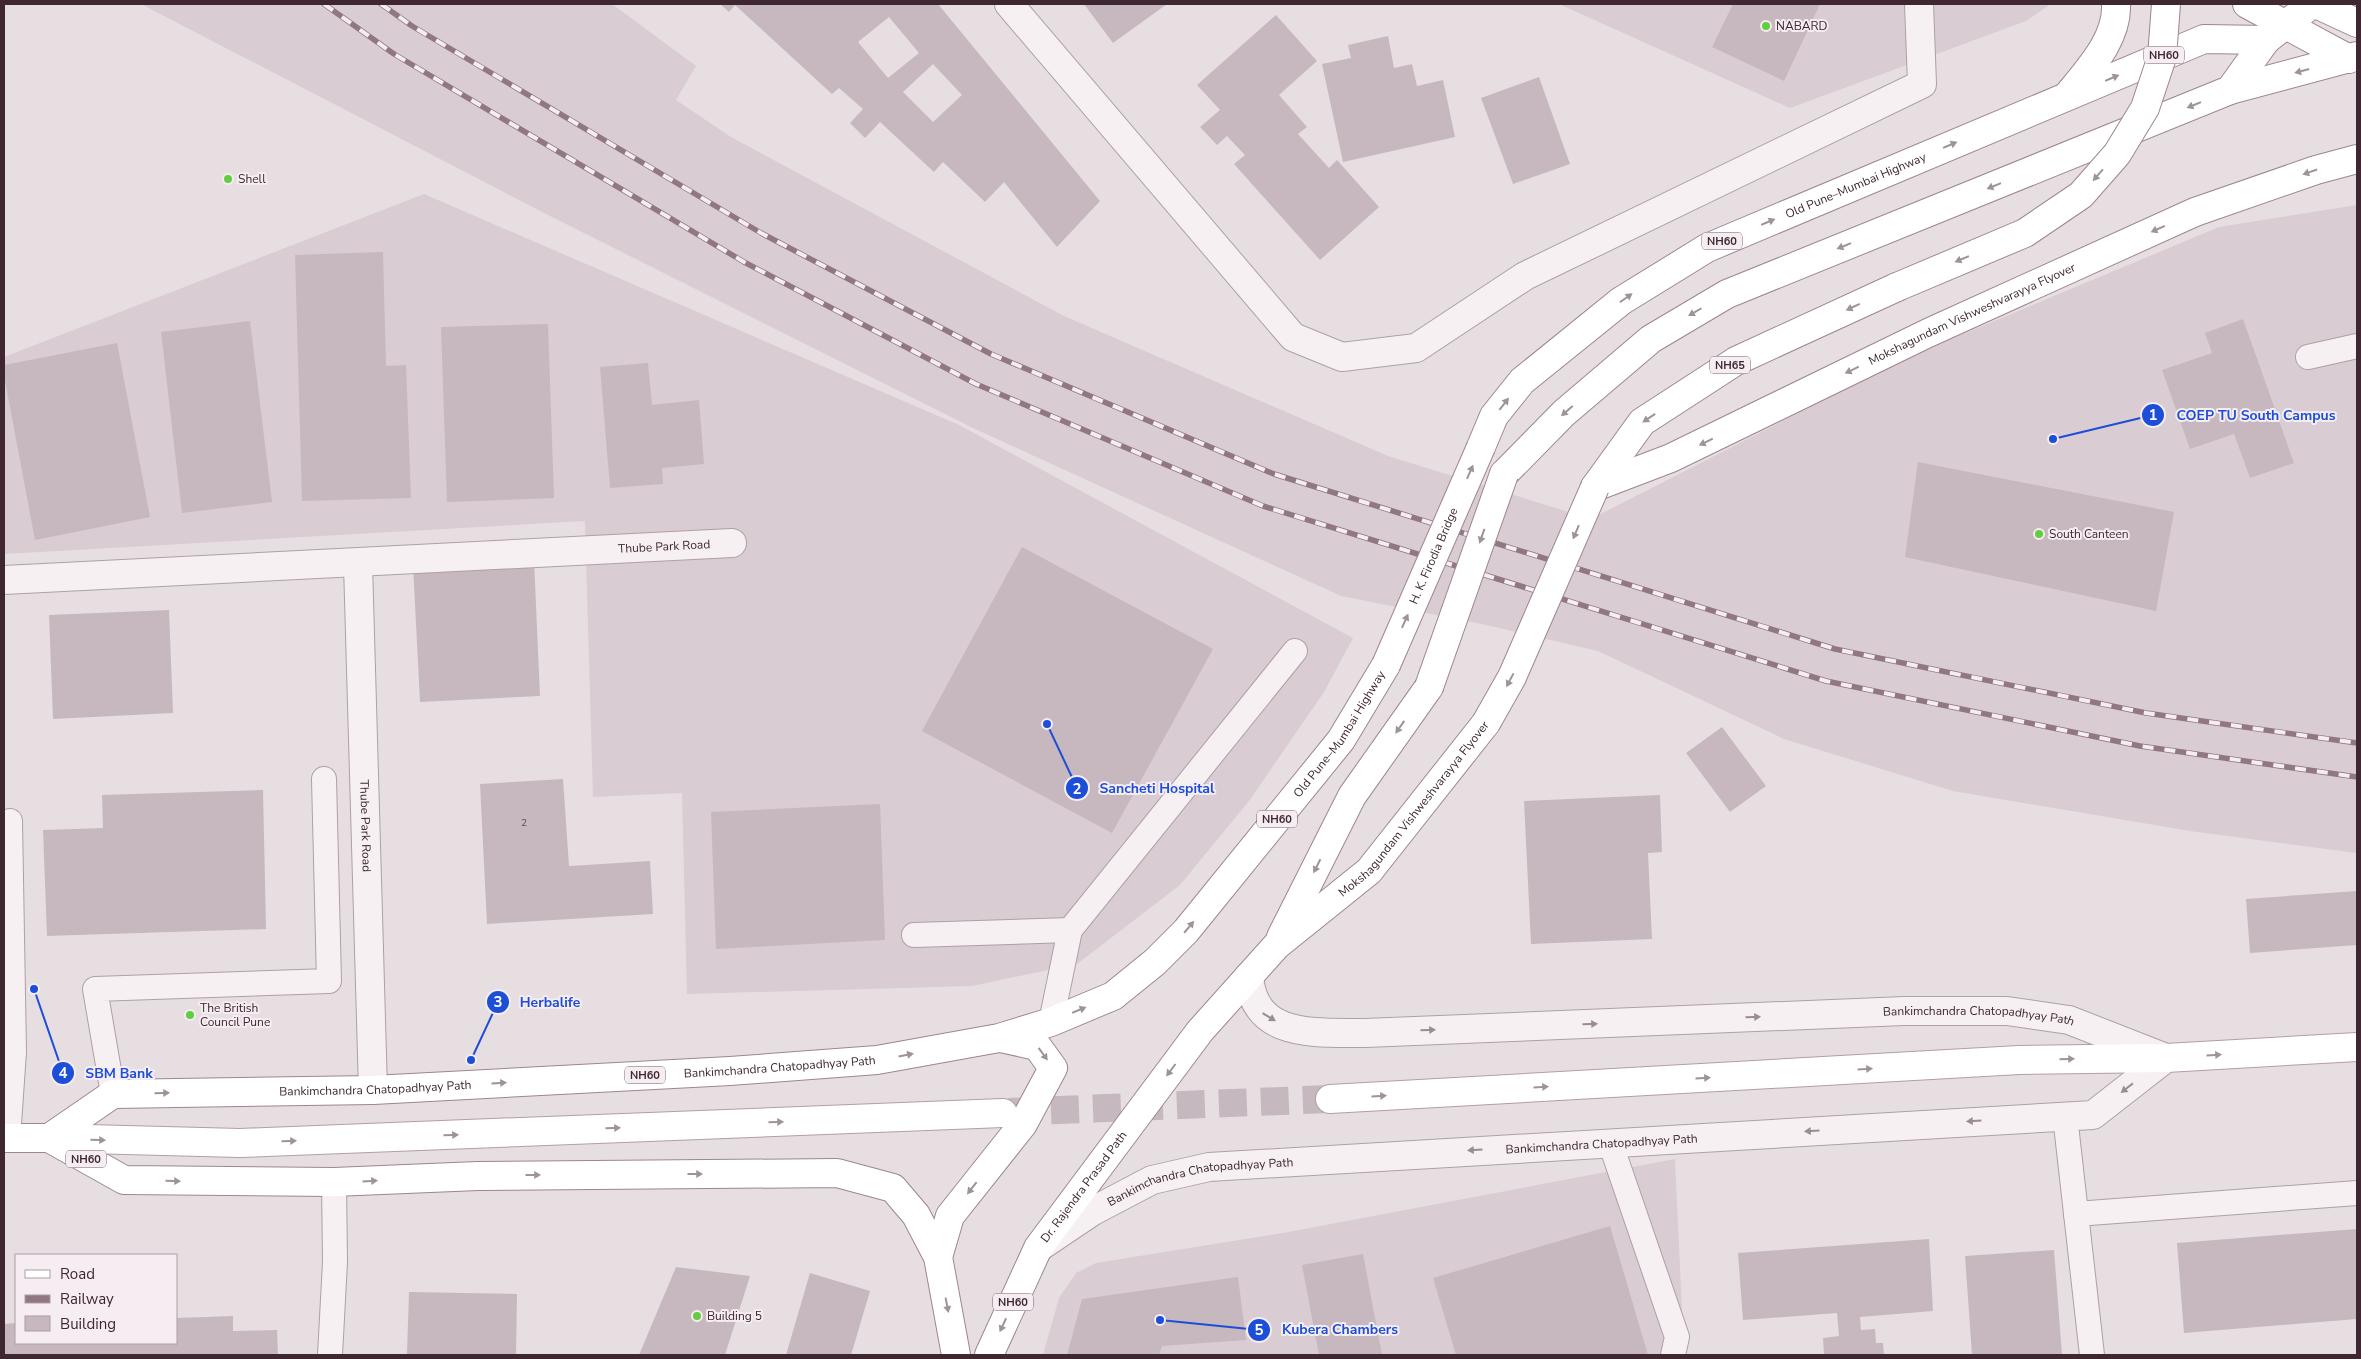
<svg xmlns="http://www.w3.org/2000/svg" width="2361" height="1359" viewBox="0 0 2361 1359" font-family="'Nunito Sans',sans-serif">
	<rect width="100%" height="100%" fill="#e7dee2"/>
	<g fill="#d9ccd2">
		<polygon points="141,4 612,4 696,66 676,100 731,137 1064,316 1388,456 1591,519 1906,358 2219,227 2357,205 2357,853 2190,831 1953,791 1784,739 1598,651 1482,624 1341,596 975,429 544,213"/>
		<polygon points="1559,4 2051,4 2026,21 1790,108"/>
		<polygon points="424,194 959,425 1353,638 1324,692 1249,801 1180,885 1077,964 972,986 687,994 682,793 593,797 585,521 4,554 4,357"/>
		<polygon points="1675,1159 1684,1355 1043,1355 1059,1298 1076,1273 1096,1263 1283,1233"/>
	</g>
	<g fill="#c7b8bf" fill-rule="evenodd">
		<path d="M720 4H938L1100 201 1057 247 1004 182 985 202 943 162 934 172 880 122 865 138 850 123 863 109 839 88 832 94 735 5 729 12ZM889 17 919 53 888 78 858 42ZM933 64 962 95 933 122 903 92Z"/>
		<polygon points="1084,4 1167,4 1113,43"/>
		<polygon points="1733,4 1820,4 1784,81 1712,47"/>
		<polygon points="1276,15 1317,61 1279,95 1307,127 1298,134 1329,168 1337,160 1379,207 1320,260 1234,164 1245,155 1227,136 1217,145 1200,127 1220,110 1197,85"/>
		<polygon points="1388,36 1394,68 1412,64 1417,86 1443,80 1455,137 1343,162 1322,64 1351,58 1348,45"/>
		<polygon points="1539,77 1570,164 1513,184 1481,98"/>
		<polygon points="383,252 386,366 406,365 411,498 302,501 295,255"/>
		<polygon points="2243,319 2294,463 2250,478 2234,434 2190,449 2162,370 2212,353 2205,333"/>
		<polygon points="250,321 272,502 182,513 161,332"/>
		<polygon points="548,324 554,498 447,502 441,327"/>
		<polygon points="117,343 150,517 35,540 4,375 4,365"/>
		<polygon points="648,363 652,405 699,400 704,464 662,468 663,484 610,488 600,367"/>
		<polygon points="1918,462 2174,512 2156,611 1905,557"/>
		<polygon points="1022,547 1213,649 1112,833 922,731"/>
		<polygon points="534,560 540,696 420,702 413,565"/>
		<polygon points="169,610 173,713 53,719 49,615"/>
		<polygon points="1722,727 1766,786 1730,812 1686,753"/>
		<polygon points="563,779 569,866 650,861 653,914 487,924 480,784"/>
		<polygon points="263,790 266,929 47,936 43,830 103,828 102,795"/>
		<polygon points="1660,795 1662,852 1648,853 1652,939 1531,944 1524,801"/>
		<polygon points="880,804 885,940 716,949 711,812"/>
		<polygon points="2357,891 2357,945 2250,953 2246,899"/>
		<polygon points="1610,1226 1648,1355 1456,1355 1433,1278"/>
		<polygon points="2357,1229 2357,1319 2184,1333 2177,1243"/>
		<polygon points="1929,1239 1933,1311 1860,1317 1861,1330 1875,1329 1876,1343 1883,1343 1884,1355 1824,1355 1823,1338 1839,1336 1837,1313 1743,1320 1738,1253"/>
		<polygon points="2054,1250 2062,1355 1972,1355 1965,1256"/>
		<polygon points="1363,1254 1382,1355 1319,1355 1302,1265"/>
		<polygon points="676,1267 750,1276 725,1355 639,1355"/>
		<polygon points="810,1273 870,1291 851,1355 786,1355"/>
		<polygon points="1238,1277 1246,1340 1162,1346 1159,1355 1067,1355 1082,1299"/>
		<polygon points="409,1292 517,1294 516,1355 407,1354"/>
		<polygon points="233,1316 233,1331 277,1330 278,1355 4,1355 4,1324 16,1323 16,1343 176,1343 176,1318"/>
	</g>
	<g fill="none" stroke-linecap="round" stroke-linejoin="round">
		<polyline stroke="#c5b9bf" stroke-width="28" stroke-dasharray="28 14" stroke-linecap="butt" points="1009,1112 1330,1099"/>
		<g stroke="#aea0a6" stroke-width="26">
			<g id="service">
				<polyline points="2308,357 2357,346"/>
				<polyline points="914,935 1070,930"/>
				<polyline points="1051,1022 1070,930 1295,651"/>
				<polyline points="113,1094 95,989 329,981 324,779"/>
				<polyline points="2065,1116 2092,1355"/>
				<polyline points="8,1138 14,1052 10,821"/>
				<polyline points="1610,1142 1677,1337 1673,1355"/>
				<polyline points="2076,1214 2357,1193"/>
				<polyline points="330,1355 335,1262 334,1182"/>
			</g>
		</g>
		<g stroke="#aea0a6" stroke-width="30">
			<g id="minor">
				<polyline points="1009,4 1293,337 1342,357 1416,348 1525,276 1922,84 1919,4"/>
				<path id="s1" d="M358 564 373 1090"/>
				<path id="s2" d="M4 580 732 543"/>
				<path id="s3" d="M1249 976C1254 1040 1317 1032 1365 1033L1904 1011H2007L2069 1020 2166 1058"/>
				<path id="s4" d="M1041 1246 1093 1211 1152 1180 1209 1167 2093 1115 2166 1058"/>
			</g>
		</g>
		<g stroke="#b39da8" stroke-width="30">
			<g id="primary">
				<polyline points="1330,1099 2019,1060 2166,1058 2357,1047"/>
				<polyline points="49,1138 240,1143 1003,1113"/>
			</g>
		</g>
		<g stroke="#9e8591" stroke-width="30">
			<g id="trunk">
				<polyline points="2247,4 2349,59"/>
				<polyline points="2316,4 2357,23"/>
				<polyline points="2230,90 2357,56"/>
				<path d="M2068 95C2088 70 2118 39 2116 4"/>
				<path id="s5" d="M1481 447 1494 416 1522 381 1621 301 1707 248 2204 39 2266 40 2312 4"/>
				<polyline points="1504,474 1564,413 1651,339 1727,294 2230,90 2266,40"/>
				<path id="s6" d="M1595 487 1671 458 1928 333 2195 212 2316 170 2357 159"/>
				<polyline points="1595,487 1642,422 1736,361 1897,287"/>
				<polyline points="1281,937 1352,796 1429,687"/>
				<polyline points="4,1138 49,1138 124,1180 334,1182 478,1176 837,1173 893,1188 916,1215 938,1257 956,1355"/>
				<path id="s7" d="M49 1138 113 1094 373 1090 730 1071 877 1060 999 1038 1051 1022 1113 996 1155 962 1186 931 1341 740 1386 665"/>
				<polyline points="938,1257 950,1216 1023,1124 1053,1068 1037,1046 1001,1038"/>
				<path id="s8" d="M989 1355 1038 1248 1200 1031 1277 945 1369 871 1486 723"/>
			</g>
		</g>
		<use href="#service" stroke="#f6f0f3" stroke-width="24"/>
		<use href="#minor" stroke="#f6f0f3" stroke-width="28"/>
		<use href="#primary" stroke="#fff" stroke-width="28"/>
		<use href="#trunk" stroke="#fff" stroke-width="28"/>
		<g stroke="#917783" stroke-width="5.5">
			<g id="rail">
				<polyline points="324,4 394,54 744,262 976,384 1263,506 1826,681 2140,746 2357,777"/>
				<polyline points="381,4 412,26 761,233 991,354 1274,474 1835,649 2146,713 2357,743"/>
			</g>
		</g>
		<use href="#rail" stroke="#f5edf1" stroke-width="4" stroke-dasharray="11" stroke-linecap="butt"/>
		<g stroke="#9e8591" stroke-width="30" stroke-linecap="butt">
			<g id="trunk-bridge">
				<polyline points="1897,287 2025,233 2081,195 2117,154 2145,108 2162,57 2166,4"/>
				<path id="s9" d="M1386 665 1481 447"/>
				<polyline points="1429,687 1504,474"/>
				<polyline points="1486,723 1512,677 1595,487"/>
			</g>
		</g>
		<use href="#trunk-bridge" stroke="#fff" stroke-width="28"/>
	</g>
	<defs><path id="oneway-solid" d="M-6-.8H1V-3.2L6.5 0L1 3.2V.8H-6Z" transform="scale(1.25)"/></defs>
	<g fill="#9e9398">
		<use href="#oneway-solid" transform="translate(2302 71) rotate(165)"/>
		<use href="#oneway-solid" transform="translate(2112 78) rotate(-23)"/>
		<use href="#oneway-solid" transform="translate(2194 105) rotate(158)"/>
		<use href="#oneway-solid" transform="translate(1950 145) rotate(-23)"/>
		<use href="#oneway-solid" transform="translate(2310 172) rotate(161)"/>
		<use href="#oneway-solid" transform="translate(2098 175) rotate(131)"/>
		<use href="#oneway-solid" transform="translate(1994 186) rotate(158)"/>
		<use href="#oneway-solid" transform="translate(1768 222) rotate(-23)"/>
		<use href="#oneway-solid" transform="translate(2158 229) rotate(156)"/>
		<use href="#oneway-solid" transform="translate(1844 246) rotate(158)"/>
		<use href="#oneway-solid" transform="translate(1962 259) rotate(157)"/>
		<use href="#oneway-solid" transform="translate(1626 298) rotate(-35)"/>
		<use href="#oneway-solid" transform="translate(1853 307) rotate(155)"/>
		<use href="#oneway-solid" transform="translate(1695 312) rotate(150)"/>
		<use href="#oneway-solid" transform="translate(1852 370) rotate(154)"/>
		<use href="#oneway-solid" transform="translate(1504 404) rotate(-52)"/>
		<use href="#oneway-solid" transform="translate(1567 411) rotate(139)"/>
		<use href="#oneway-solid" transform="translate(1649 418) rotate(146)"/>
		<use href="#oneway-solid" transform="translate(1706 442) rotate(154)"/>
		<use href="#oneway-solid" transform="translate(1470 472) rotate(-66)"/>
		<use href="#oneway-solid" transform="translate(1576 532) rotate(113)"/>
		<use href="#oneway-solid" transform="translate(1482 536) rotate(109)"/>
		<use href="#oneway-solid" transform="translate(1405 621) rotate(-66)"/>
		<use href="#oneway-solid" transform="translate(1510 680) rotate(118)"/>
		<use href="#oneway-solid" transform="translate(1400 727) rotate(125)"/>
		<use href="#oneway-solid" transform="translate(1317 866) rotate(117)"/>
		<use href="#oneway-solid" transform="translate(1189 927) rotate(-50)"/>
		<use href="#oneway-solid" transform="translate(1079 1010) rotate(-22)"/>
		<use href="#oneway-solid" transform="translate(1043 1054) rotate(54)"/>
		<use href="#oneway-solid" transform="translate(906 1055) rotate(-11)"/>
		<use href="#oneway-solid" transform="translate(2214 1055) rotate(-3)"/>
		<use href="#oneway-solid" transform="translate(2067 1059) rotate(-1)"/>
		<use href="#oneway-solid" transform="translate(1865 1069) rotate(-3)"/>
		<use href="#oneway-solid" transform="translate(1171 1070) rotate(127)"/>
		<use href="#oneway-solid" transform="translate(1703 1078) rotate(-3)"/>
		<use href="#oneway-solid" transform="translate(499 1083) rotate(-3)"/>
		<use href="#oneway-solid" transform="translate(1541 1087) rotate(-3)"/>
		<use href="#oneway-solid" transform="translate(162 1093) rotate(-1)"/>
		<use href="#oneway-solid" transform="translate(1379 1096) rotate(-3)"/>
		<use href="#oneway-solid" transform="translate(776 1122) rotate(-2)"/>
		<use href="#oneway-solid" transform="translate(613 1128) rotate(-2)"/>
		<use href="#oneway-solid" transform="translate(451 1135) rotate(-2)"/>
		<use href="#oneway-solid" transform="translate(98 1140) rotate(1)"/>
		<use href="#oneway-solid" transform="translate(289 1141) rotate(-2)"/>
		<use href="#oneway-solid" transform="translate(695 1174)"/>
		<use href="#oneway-solid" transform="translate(533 1175)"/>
		<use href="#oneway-solid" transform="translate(173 1181) rotate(1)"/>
		<use href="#oneway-solid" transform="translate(370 1181) rotate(-3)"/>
		<use href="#oneway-solid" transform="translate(972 1188) rotate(128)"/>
		<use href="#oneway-solid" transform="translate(947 1305) rotate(79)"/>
		<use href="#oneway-solid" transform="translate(1003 1325) rotate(115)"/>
	</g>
	<g fill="#9a8c92">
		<use href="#oneway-solid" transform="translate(1269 1017) rotate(31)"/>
		<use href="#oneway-solid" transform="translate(1753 1017) rotate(-2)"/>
		<use href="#oneway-solid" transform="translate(1590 1024) rotate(-2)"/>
		<use href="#oneway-solid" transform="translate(1428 1030) rotate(-2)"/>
		<use href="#oneway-solid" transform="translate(2127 1088) rotate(142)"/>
		<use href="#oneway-solid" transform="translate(1974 1121) rotate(177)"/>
		<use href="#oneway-solid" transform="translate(1812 1131) rotate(177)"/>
		<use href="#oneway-solid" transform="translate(1475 1150) rotate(177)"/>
	</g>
	<g fill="#62cd42" stroke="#f5edf1" stroke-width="2">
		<circle cx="1766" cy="26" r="5"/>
		<circle cx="228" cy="179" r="5"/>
		<circle cx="2039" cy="534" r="5"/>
		<circle cx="190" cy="1015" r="5"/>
		<circle cx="697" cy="1316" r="5"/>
	</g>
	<g text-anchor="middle" stroke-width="4" stroke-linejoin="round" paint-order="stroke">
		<g font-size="10" fill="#604b54">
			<text x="524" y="826">2</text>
		</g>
		<g fill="#f5edf1" stroke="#75626b" stroke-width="1">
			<rect x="2144" y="46.5" width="40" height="17" rx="4"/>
			<rect x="1702" y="232.5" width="40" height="17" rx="4"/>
			<rect x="1710" y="356.5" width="40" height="17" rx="4"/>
			<rect x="1257" y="810.5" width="40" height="17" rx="4"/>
			<rect x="625" y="1066.5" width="40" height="17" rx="4"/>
			<rect x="66" y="1150.5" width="40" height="17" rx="4"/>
			<rect x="993" y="1293.5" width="40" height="17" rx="4"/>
		</g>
		<g font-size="11" font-weight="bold" fill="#3e2731">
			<text x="2164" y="59">NH60</text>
			<text x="1722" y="245">NH60</text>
			<text x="1730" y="369">NH65</text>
			<text x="1277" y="823">NH60</text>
			<text x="645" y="1079">NH60</text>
			<text x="86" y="1163">NH60</text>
			<text x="1013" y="1306">NH60</text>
		</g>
		<g font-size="12" fill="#3e2731" stroke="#f5edf1" text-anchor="start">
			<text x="1776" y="30">NABARD</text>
			<text x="238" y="183">Shell</text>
			<text x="2049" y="538">South Canteen</text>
			<text x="200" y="1012">The British<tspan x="200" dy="14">Council Pune</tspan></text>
			<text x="707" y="1320">Building 5</text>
		</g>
		<g font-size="12" fill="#3e2731" stroke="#f5edf1">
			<text dy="4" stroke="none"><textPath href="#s5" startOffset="468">Old Pune–Mumbai Highway</textPath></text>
			<text dy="4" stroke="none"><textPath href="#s6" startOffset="415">Mokshagundam Vishweshvarayya Flyover</textPath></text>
			<text dy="4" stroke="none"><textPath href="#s2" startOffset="661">Thube Park Road</textPath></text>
			<text dy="4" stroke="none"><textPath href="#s9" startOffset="119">H. K. Firodia Bridge</textPath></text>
			<text dy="4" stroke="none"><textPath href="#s7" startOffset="1436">Old Pune–Mumbai Highway</textPath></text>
			<text dy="4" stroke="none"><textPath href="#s8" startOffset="698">Mokshagundam Vishweshvarayya Flyover</textPath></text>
			<text dy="4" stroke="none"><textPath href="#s1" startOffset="262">Thube Park Road</textPath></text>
			<text dy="4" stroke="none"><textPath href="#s3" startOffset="761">Bankimchandra Chatopadhyay Path</textPath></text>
			<text dy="4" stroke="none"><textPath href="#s7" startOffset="745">Bankimchandra Chatopadhyay Path</textPath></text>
			<text dy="4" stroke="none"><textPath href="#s7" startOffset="340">Bankimchandra Chatopadhyay Path</textPath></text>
			<text dy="4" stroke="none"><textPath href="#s4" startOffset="581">Bankimchandra Chatopadhyay Path</textPath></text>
			<text dy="4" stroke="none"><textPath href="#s4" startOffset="176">Bankimchandra Chatopadhyay Path</textPath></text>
			<text dy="4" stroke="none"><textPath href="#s8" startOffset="194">Dr. Rajendra Prasad Path</textPath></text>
		</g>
	</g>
	<path fill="none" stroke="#1d4ed8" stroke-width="2" d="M2053 439L2153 415M1047 724L1077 788M471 1060L498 1002M34 989L63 1073M1160 1320L1259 1330"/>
	<g fill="#1d4ed8" stroke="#f5edf1" stroke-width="2">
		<circle cx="2053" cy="439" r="5"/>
		<circle cx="1047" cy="724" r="5"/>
		<circle cx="471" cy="1060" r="5"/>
		<circle cx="34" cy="989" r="5"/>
		<circle cx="1160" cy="1320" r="5"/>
		<circle cx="2153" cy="415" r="12"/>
		<circle cx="1077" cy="788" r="12"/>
		<circle cx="498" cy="1002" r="12"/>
		<circle cx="63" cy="1073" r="12"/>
		<circle cx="1259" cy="1330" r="12"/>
	</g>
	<g font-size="15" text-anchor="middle" font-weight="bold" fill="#fff">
		<text x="2153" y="420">1</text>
		<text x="1077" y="794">2</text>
		<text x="498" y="1007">3</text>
		<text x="63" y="1078">4</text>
		<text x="1259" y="1335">5</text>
	</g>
	<g font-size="14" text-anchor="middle" font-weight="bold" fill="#1d4ed8" stroke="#f5edf1" stroke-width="4" stroke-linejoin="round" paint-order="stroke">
		<text x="2256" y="420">COEP TU South Campus</text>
		<text x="1157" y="793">Sancheti Hospital</text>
		<text x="550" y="1007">Herbalife</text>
		<text x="119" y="1078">SBM Bank</text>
		<text x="1340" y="1334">Kubera Chambers</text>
	</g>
	<rect width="2361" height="1359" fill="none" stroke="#3e2731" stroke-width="10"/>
	<rect x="15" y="1254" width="162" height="90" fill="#f5edf1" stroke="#ac9ea4"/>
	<rect x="25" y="1270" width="25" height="8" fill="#ffffff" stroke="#ac9ea4"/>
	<text x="60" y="1279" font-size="15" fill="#3e2731">Road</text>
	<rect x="25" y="1295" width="25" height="8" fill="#917783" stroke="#ac9ea4"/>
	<text x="60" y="1304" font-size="15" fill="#3e2731">Railway</text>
	<rect x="25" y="1316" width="25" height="15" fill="#c7b8bf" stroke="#ac9ea4"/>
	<text x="60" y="1329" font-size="15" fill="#3e2731">Building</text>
</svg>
